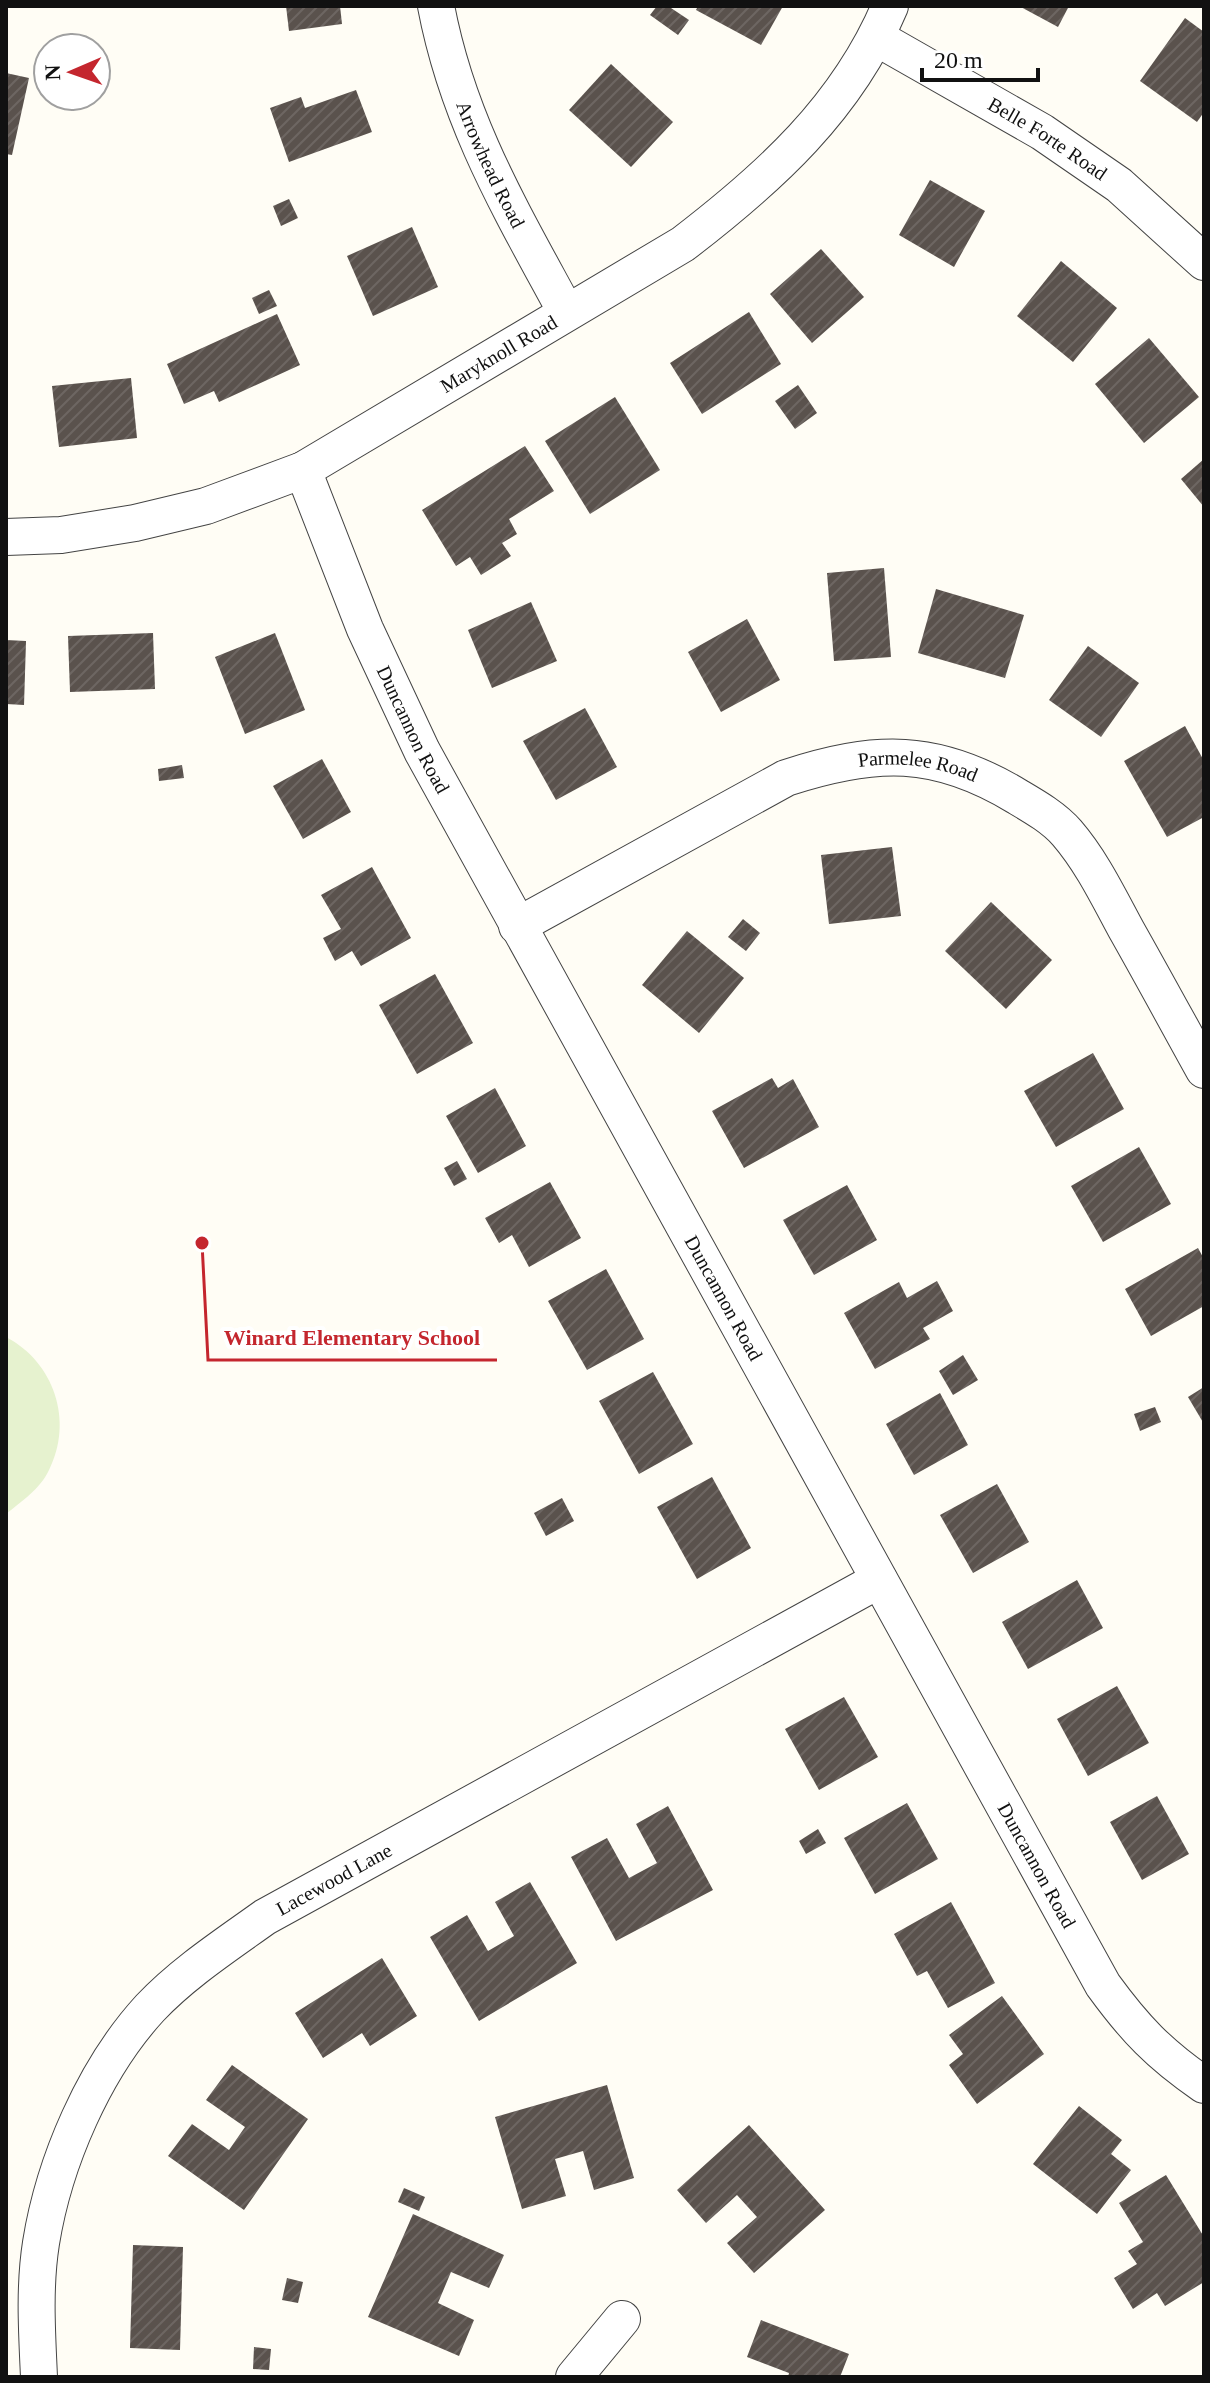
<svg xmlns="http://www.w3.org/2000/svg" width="1210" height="2383" viewBox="0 0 1210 2383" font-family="Georgia,serif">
	<defs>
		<pattern id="building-hatch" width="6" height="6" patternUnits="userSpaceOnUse" patternTransform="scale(2)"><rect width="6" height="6" fill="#5a524d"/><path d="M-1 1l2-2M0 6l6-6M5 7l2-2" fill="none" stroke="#6d6662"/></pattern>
	</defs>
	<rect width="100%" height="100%" fill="#fffdf5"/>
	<path fill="#e6f2cf" d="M6 1337C54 1362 74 1421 49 1470 41 1488 21 1502 6 1514Z"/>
	<g fill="url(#building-hatch)">
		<polygon points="286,6 340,6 342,24 289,31"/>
		<polygon points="657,6 668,6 689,20 678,35 650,15"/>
		<polygon points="698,6 783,6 761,45 696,10"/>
		<polygon points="1019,6 1069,6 1058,27"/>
		<polygon points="1185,18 1204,32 1204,112 1197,122 1140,81"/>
		<polygon points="611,64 673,122 631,167 569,110"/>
		<polygon points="6,73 29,78 12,155 6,154"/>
		<polygon points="356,90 372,132 289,162 270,108 301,97 305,108"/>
		<polygon points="930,180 985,211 954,267 899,235"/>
		<polygon points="289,199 298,218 281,226 273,206"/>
		<polygon points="412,227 438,287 373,316 347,256"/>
		<polygon points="821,249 864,297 812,343 770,294"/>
		<polygon points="1061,261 1117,308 1073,362 1017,316"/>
		<polygon points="269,290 277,306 259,314 252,298"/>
		<polygon points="749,312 781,364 702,414 670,363"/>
		<polygon points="277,314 300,365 219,402 214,391 184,404 167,364"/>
		<polygon points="1149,338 1199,397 1144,443 1095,384"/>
		<polygon points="131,378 137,438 59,447 52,386"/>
		<polygon points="798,385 817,413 795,429 775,401"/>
		<polygon points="615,397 660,470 590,514 545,441"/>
		<polygon points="525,446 554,491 509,519 517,534 502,543 511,556 481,575 470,557 456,566 422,510"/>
		<polygon points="1204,459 1204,507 1181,479"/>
		<polygon points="884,568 891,657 834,661 827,573"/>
		<polygon points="936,589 1024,615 1005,678 918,653"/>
		<polygon points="531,602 557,661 492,688 468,630"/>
		<polygon points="747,619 780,680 721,712 688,652"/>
		<polygon points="153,633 155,689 70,692 68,636"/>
		<polygon points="275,633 305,710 245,734 215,657"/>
		<polygon points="6,640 26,641 24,705 6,704"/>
		<polygon points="1088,646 1139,683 1101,737 1049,700"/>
		<polygon points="585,708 617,767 556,800 523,741"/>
		<polygon points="1185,726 1204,761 1204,817 1167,837 1124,761"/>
		<polygon points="322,759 351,812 303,839 273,786"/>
		<polygon points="182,765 184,778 159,781 158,769"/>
		<polygon points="892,847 901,916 829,924 821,855"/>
		<polygon points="372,867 411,938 361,966 352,951 335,961 323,938 341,929 321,895"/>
		<polygon points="991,902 1052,960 1006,1009 945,951"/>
		<polygon points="743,919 760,933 746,951 728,937"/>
		<polygon points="687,931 744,978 699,1033 642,985"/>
		<polygon points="435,974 473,1043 417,1074 379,1005"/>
		<polygon points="1093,1053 1124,1109 1056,1147 1024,1091"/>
		<polygon points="772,1078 778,1088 793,1079 819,1127 744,1168 712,1111"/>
		<polygon points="495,1088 526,1146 478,1173 446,1116"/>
		<polygon points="1139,1147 1171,1204 1103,1242 1071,1186"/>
		<polygon points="457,1161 467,1179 454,1186 444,1168"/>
		<polygon points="550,1182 581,1238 529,1267 512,1235 499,1243 485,1218"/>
		<polygon points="847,1185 877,1240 814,1275 783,1220"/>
		<polygon points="1198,1248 1204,1259 1204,1306 1151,1336 1125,1289"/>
		<polygon points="606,1269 644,1339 587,1370 548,1301"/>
		<polygon points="937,1281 953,1311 923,1328 930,1339 875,1369 844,1313 899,1282 907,1298"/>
		<polygon points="963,1355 978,1380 953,1395 939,1371"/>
		<polygon points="653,1372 693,1444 639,1474 599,1401"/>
		<polygon points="1204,1387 1204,1424 1188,1397"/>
		<polygon points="940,1393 968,1445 914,1475 886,1424"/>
		<polygon points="1155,1407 1161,1422 1140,1431 1134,1414"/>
		<polygon points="712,1477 751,1548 697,1579 657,1507"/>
		<polygon points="997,1484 1029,1542 973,1573 940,1515"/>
		<polygon points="562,1498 574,1521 546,1536 534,1513"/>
		<polygon points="1077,1580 1103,1628 1028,1669 1002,1622"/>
		<polygon points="1117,1686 1149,1743 1088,1776 1057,1719"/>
		<polygon points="844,1697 878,1757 819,1790 785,1729"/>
		<polygon points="1157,1796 1189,1854 1142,1880 1110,1822"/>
		<polygon points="907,1803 938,1859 875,1894 844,1838"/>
		<polygon points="668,1806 713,1890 616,1941 571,1857 607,1838 629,1878 657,1863 636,1824"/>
		<polygon points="818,1829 826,1843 806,1854 799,1841"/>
		<polygon points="530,1882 577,1963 479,2021 430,1937 467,1915 488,1951 514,1936 495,1902"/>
		<polygon points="951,1902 995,1983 948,2008 927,1971 917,1976 894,1934"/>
		<polygon points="382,1958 417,2016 370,2046 362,2033 323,2058 295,2013"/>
		<polygon points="1002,1996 1044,2054 977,2104 949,2065 963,2054 949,2035"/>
		<polygon points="232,2065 308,2119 244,2210 168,2156 192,2124 229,2150 245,2127 206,2100"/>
		<polygon points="607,2085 634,2178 594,2190 583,2151 555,2159 566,2196 522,2209 495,2117"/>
		<polygon points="1079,2106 1122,2140 1111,2154 1131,2170 1097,2214 1033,2164"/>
		<polygon points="749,2125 825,2210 754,2273 727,2243 757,2217 737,2195 706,2223 677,2190"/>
		<polygon points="1166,2175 1204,2237 1204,2282 1165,2306 1157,2293 1133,2309 1114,2278 1137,2264 1128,2251 1143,2242 1119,2203"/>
		<polygon points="404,2188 425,2197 419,2211 398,2202"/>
		<polygon points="413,2214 504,2255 489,2288 451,2272 438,2303 474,2320 459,2356 368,2317"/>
		<polygon points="133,2245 183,2247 180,2350 130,2348"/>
		<polygon points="287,2278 303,2282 298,2303 282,2300"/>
		<polygon points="761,2320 849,2354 840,2377 788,2377 789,2373 747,2357"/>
		<polygon points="254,2347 271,2349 269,2370 253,2369"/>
	</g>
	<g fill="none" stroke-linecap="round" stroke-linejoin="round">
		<g stroke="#444" stroke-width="38">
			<g id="street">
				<path id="s1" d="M436 6C458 122 511 210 566 312"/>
				<path id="s2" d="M877 38 1042 132 1119 185 1204 262"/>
				<path id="s3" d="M303 470 365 629 422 751 1103 1985C1135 2029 1159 2054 1204 2085"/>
				<path id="s4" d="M6 537 61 535 135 523 206 506 303 470 683 244C769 178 847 108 890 6"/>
				<path id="s5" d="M517 926 786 778C875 749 936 747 1018 797 1035 807 1054 818 1067 833 1092 862 1109 898 1127 931 1153 977 1178 1023 1204 1070"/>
				<path id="s6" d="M39 2377C37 2333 34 2287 41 2243 54 2162 94 2069 150 2008 183 1973 226 1945 265 1917L879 1580"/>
				<polyline points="574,2377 622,2319"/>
			</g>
		</g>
		<use href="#street" stroke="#fff" stroke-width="36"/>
	</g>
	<g text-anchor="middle" stroke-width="8" stroke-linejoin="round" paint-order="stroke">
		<g font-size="20" fill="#111" stroke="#fff">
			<text dy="7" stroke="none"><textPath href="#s2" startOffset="198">Belle Forte Road</textPath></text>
			<text dy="7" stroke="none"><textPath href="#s1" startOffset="168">Arrowhead Road</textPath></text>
			<text dy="7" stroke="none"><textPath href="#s4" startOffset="534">Maryknoll Road</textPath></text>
			<text dy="7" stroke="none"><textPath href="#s3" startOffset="282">Duncannon Road</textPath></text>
			<text dy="7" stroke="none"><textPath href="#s5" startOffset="442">Parmelee Road</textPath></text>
			<text dy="7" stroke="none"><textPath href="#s3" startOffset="930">Duncannon Road</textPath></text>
			<text dy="7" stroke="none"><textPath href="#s3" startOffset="1578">Duncannon Road</textPath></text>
			<text dy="7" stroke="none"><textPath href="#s6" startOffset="622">Lacewood Lane</textPath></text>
		</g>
	</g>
	<path fill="none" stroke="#c4262e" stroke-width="3" d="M202 1243L208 1360H497"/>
	<circle fill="#c4262e" stroke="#fff" stroke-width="3" cx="202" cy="1243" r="8"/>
	<g font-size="22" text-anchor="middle" font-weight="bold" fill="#c4262e" stroke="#fff" stroke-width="8" stroke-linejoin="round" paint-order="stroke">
		<text x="352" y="1345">Winard Elementary School</text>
	</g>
	<rect width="1210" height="2383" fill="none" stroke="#111111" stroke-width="16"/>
	<g transform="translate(72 72) rotate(268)"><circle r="38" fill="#ffffff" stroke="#a0a0a0" stroke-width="2"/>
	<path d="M0-6L14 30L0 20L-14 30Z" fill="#c4262e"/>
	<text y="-12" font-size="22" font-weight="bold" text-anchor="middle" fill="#111111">N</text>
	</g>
	<path d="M922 68v12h116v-12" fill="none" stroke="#111111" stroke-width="4"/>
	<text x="934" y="68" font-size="24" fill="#111111" stroke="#ffffff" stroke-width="6" paint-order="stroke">20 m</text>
</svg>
